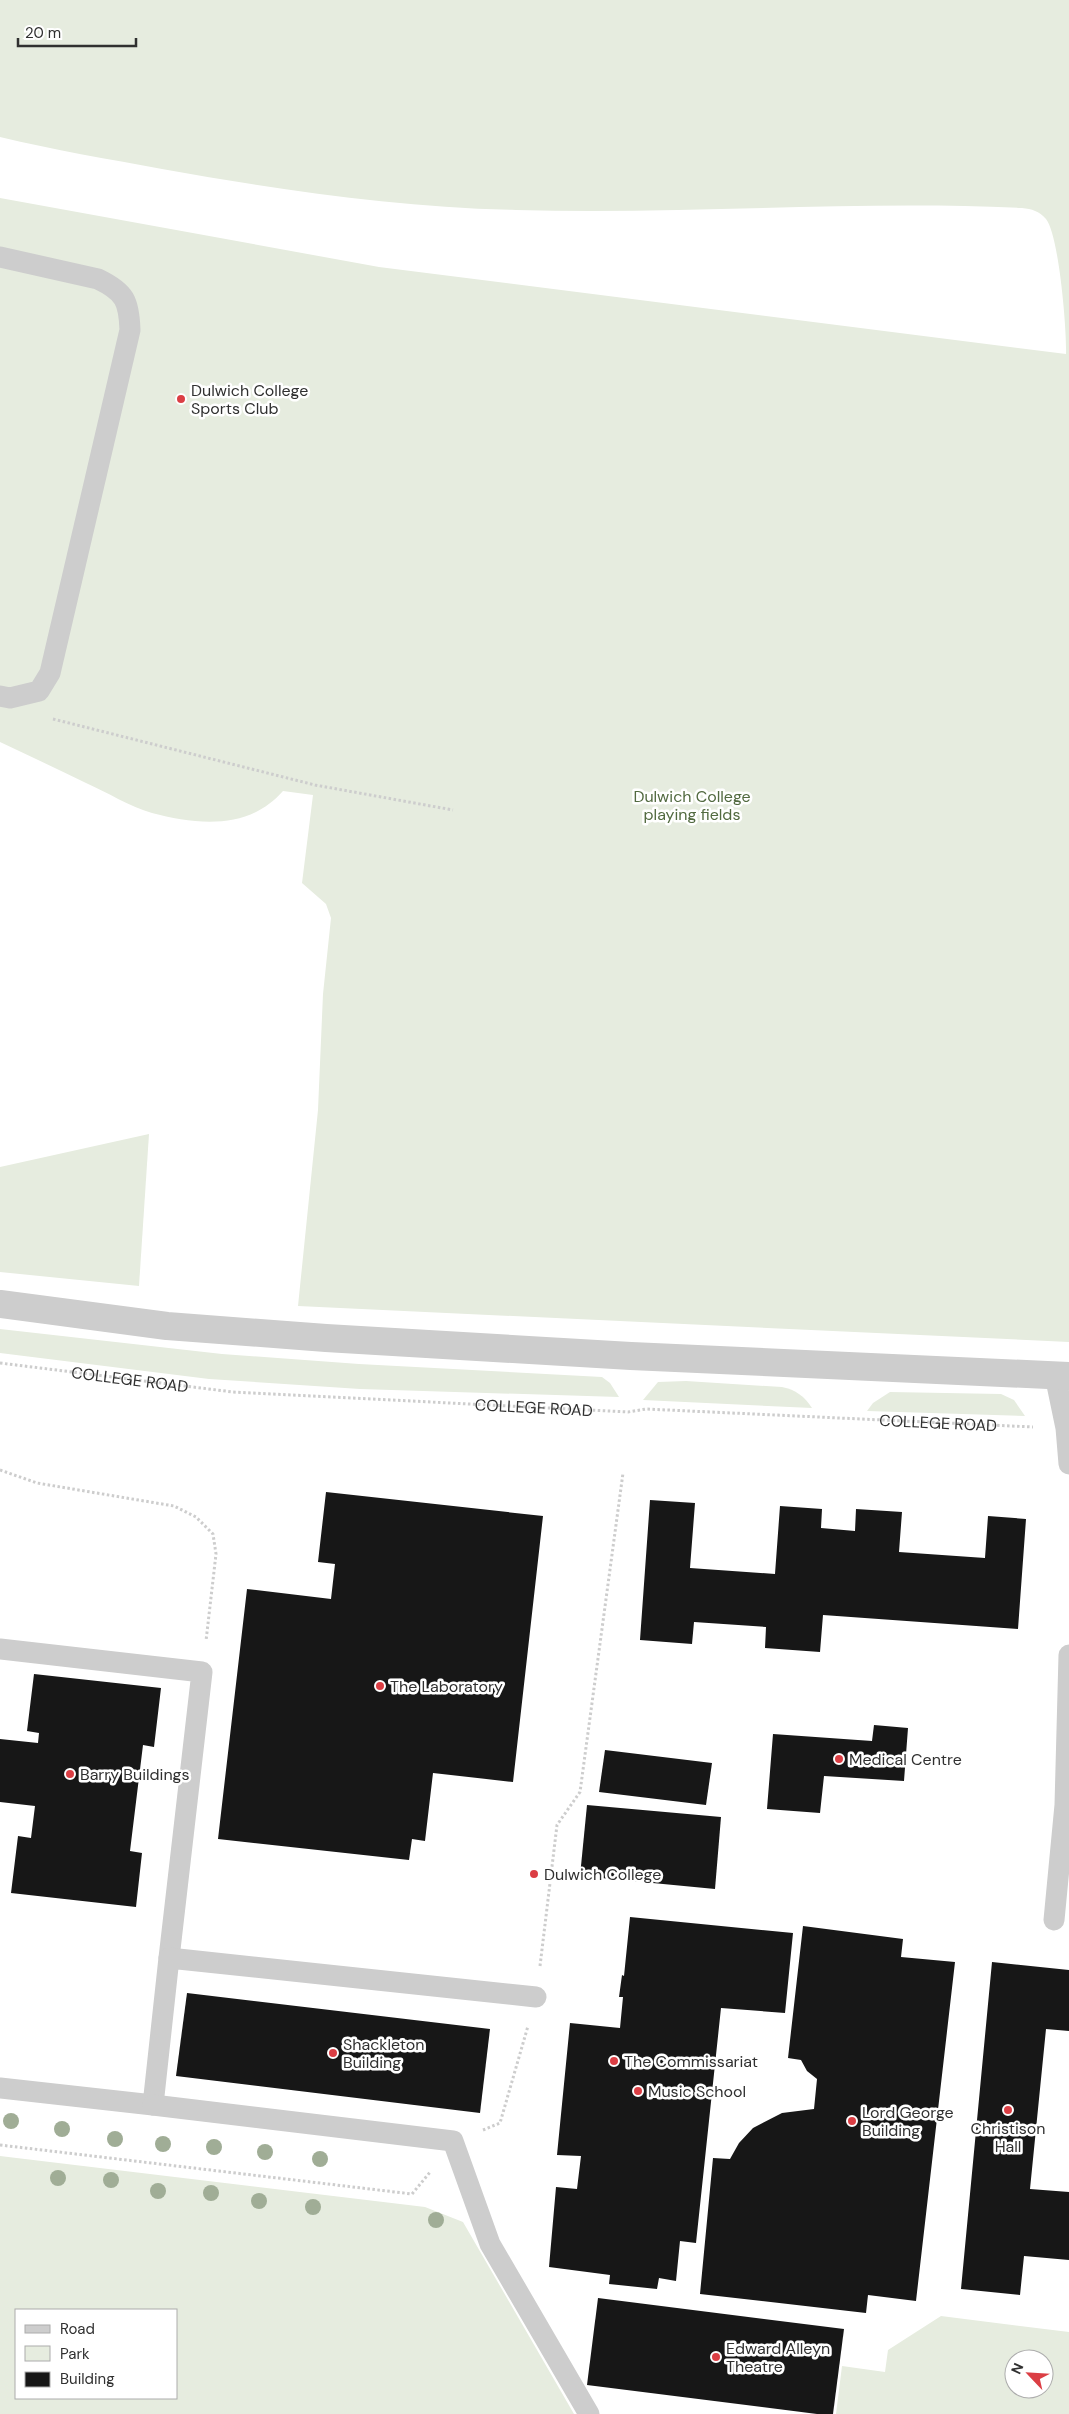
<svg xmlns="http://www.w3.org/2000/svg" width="1069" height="2414" viewBox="0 0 1069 2414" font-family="'DM Sans',sans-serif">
	<rect width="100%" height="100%" fill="#fff"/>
	<g fill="#e6ecdf" fill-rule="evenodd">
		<path d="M0 0H1069V1342L298 1306 318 1110 323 994 331 918 326 904 302 883 313 795 283 791C249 830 198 825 152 813 130 807 107 792 86 783 58 769 29 756 0 742V198L379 267 1066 354C1067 331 1059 235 1046 219 1039 211 1032 209 1022 208 853 200 685 215 516 210 396 207 280 190 162 169 108 159 54 150 0 137Z"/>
		<polygon points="149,1134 139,1286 0,1272 0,1167"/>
		<polygon points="0,1329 222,1354 359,1364 602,1377 610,1383 619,1397 360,1389 209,1379 0,1353"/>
		<path d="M686 1381 782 1387C796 1390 804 1396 812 1408L643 1400 658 1382Z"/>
		<polygon points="890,1392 1001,1394 1014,1400 1025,1416 867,1411 873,1403"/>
		<path d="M0 2156 425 2207 463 2222 574 2414H0ZM16 2310H176V2398H16Z"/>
		<path d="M941 2316 1069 2332V2414H836L842 2366 885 2372 888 2350ZM1014 2359H1044V2389H1014Z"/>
	</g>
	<g fill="#171717">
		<polygon points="326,1492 543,1516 513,1782 433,1773 425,1841 412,1839 409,1860 218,1839 247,1589 331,1599 335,1564 318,1562"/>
		<polygon points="650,1500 695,1503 690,1568 775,1574 780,1506 822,1509 821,1528 855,1531 856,1509 902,1512 899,1552 985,1558 988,1516 1026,1519 1018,1629 823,1615 820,1652 765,1648 766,1627 694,1622 692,1644 640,1640"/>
		<polygon points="34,1674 161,1688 154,1747 143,1745 130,1851 142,1853 136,1907 11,1893 18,1836 31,1838 35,1806 0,1802 0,1739 38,1743 39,1733 27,1731"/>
		<polygon points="874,1725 908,1728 904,1781 824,1776 820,1813 767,1809 773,1734 872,1741"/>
		<polygon points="605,1750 712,1763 706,1805 599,1792"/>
		<polygon points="587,1805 721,1817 715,1889 580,1876"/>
		<polygon points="630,1917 793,1933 785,2013 721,2008 696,2243 680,2241 676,2281 659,2278 657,2289 609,2284 610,2275 549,2267 556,2187 577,2189 581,2156 557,2155 570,2023 620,2028 623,1997 619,1997 622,1975 624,1976"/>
		<polygon points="803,1926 903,1939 901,1957 955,1962 916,2301 868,2295 866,2313 700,2294 713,2158 730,2159 739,2143 753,2128 782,2113 814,2109 817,2079 807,2071 801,2060 788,2058"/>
		<polygon points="992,1962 1069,1970 1069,2031 1046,2029 1030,2189 1069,2192 1069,2260 1024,2256 1020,2295 961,2289"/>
		<polygon points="187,1993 490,2029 480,2113 176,2076"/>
		<polygon points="598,2298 844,2329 833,2414 817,2414 587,2385"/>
	</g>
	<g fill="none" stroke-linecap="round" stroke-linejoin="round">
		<g stroke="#cdcdcd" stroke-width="3" stroke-dasharray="2.5 2.5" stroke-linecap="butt">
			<polyline points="53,719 315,785 453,810"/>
			<path id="s1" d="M0 1363 233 1392 628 1412 646 1409 1033 1427"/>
			<polyline points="0,1470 37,1483 174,1506 196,1517 213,1534 216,1554 206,1641"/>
			<polyline points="540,1966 557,1825 580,1792 623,1473"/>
			<polyline points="483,2130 500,2123 528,2026"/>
			<polyline points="0,2145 412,2194 431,2171"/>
		</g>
		<g stroke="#cdcdcd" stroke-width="21">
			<path d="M0 257 98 279C125 292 129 301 130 330L50 673 39 691 10 698 0 696"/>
			<polyline points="1055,1375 1066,1428 1069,1464"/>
			<polyline points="0,1649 202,1672 169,1958"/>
			<polyline points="1054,1920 1065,1805 1069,1655"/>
			<polyline points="0,2088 153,2105 169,1958 536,1997"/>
			<polyline points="153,2105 453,2141 490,2244 589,2414"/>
		</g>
		<polyline stroke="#cdcdcd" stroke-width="28" points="0,1304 167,1326 326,1338 631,1356 1069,1376"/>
	</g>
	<g fill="#a0ad96">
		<circle cx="11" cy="2121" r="8"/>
		<circle cx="62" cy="2129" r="8"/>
		<circle cx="115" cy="2139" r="8"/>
		<circle cx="163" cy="2144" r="8"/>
		<circle cx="214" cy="2147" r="8"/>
		<circle cx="265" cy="2152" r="8"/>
		<circle cx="320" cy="2159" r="8"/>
		<circle cx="58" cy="2178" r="8"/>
		<circle cx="111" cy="2180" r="8"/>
		<circle cx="158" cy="2191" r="8"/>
		<circle cx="211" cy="2193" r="8"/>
		<circle cx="259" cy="2201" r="8"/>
		<circle cx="313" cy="2207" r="8"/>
		<circle cx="436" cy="2220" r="8"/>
	</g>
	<g fill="#db3e44" stroke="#fff" stroke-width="2">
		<circle cx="181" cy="399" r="5"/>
		<circle cx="380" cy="1686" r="5"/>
		<circle cx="839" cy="1759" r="5"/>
		<circle cx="70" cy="1774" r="5"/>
		<circle cx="534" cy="1874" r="5"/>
		<circle cx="333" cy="2053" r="5"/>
		<circle cx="614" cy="2061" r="5"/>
		<circle cx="638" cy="2091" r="5"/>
		<circle cx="1008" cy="2110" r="5"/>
		<circle cx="852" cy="2121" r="5"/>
		<circle cx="716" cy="2357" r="5"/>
	</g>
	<g text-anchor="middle" stroke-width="5" stroke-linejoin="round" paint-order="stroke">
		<g font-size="16" fill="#303030" stroke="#fff" text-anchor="start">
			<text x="191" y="396">Dulwich College<tspan x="191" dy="18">Sports Club</tspan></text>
			<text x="390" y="1692">The Laboratory</text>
			<text x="849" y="1765">Medical Centre</text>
			<text x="80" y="1780">Barry Buildings</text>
			<text x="544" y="1880">Dulwich College</text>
			<text x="343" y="2050">Shackleton<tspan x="343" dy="18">Building</tspan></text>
			<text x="624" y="2067">The Commissariat</text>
			<text x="648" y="2097">Music School</text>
			<text x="862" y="2118">Lord George<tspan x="862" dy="18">Building</tspan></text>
			<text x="1008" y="2134" text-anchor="middle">Christison<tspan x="1008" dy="18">Hall</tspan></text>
			<text x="726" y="2354">Edward Alleyn<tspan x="726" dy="18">Theatre</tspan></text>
		</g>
		<g font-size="16" fill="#526a40" stroke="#fff">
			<text x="692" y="802">Dulwich College<tspan x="692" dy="18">playing fields</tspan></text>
		</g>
		<g font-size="16" fill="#303030" stroke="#fff">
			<text dy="6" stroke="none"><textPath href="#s1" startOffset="131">COLLEGE ROAD</textPath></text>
			<text dy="6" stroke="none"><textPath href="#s1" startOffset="536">COLLEGE ROAD</textPath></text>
			<text dy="6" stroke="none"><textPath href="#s1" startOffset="941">COLLEGE ROAD</textPath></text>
		</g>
	</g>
	<rect x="15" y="2309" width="162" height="90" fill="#ffffff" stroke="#acacac"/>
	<rect x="25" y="2325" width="25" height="8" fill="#cdcdcd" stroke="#acacac"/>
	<text x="60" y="2334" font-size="15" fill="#303030">Road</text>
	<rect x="25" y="2346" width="25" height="15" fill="#e6ecdf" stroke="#acacac"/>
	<text x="60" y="2359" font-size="15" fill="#303030">Park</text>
	<rect x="25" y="2372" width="25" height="15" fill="#171717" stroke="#acacac"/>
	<text x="60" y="2384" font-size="15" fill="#303030">Building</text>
	<g transform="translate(1029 2374) rotate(295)"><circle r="24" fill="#ffffff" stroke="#acacac"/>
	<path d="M0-4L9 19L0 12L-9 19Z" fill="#db3e44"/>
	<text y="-8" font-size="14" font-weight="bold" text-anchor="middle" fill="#303030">N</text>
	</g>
	<path d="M18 38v8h118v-8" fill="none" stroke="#303030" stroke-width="2.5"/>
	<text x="25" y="38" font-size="15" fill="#303030" stroke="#ffffff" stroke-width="4" paint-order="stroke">20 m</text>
</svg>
